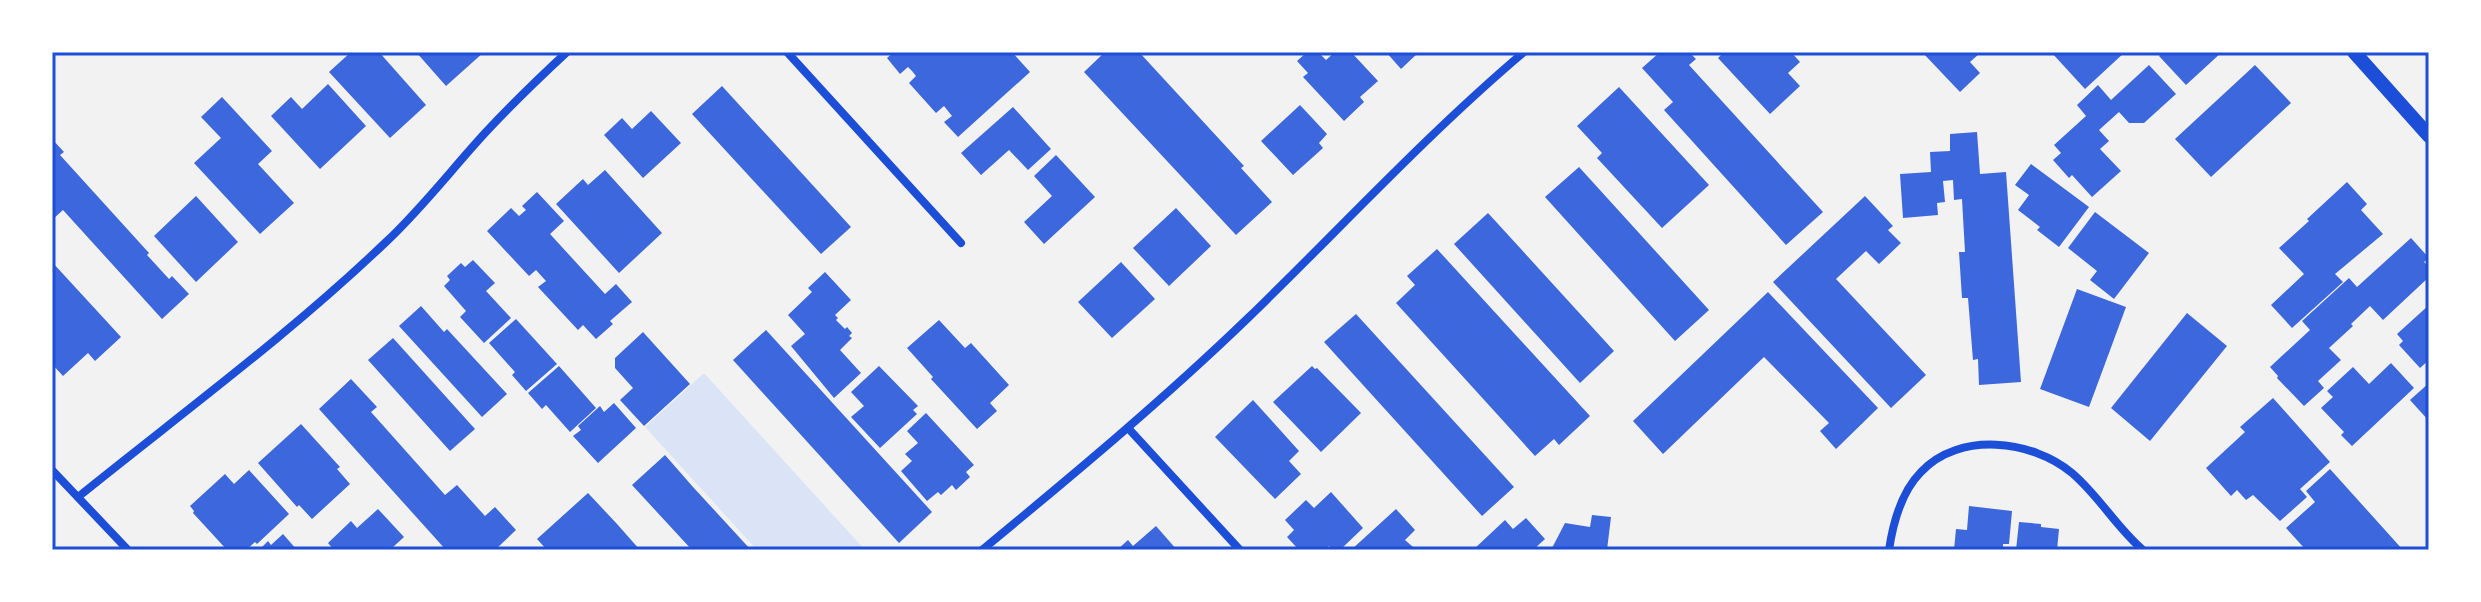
<svg xmlns="http://www.w3.org/2000/svg" width="2481" height="602" viewBox="0 0 2481 602" font-family="Signika,sans-serif">
	<rect width="100%" height="100%" fill="#f2f2f2"/>
	<polygon fill="#dbe4f7" points="704,373 865,550 757,550 645,427"/>
	<g fill="#3d67dc">
		<polygon points="351,52 379,52 426,105 390,138 329,72"/>
		<polygon points="416,52 484,52 446,86"/>
		<polygon points="894,52 1012,52 1030,72 958,137 944,122 952,116 944,106 936,113 909,83 916,76 912,71 908,67 900,74 887,58"/>
		<polygon points="1105,52 1139,52 1244,166 1241,168 1272,202 1236,235 1084,72"/>
		<polygon points="1307,52 1318,52 1326,60 1335,52 1351,52 1378,81 1360,97 1364,102 1344,121 1303,77 1308,73 1297,61"/>
		<polygon points="1386,52 1419,52 1401,69"/>
		<polygon points="1660,52 1689,52 1696,59 1689,65 1823,212 1786,245 1664,110 1673,102 1642,68"/>
		<polygon points="1724,52 1791,52 1800,62 1788,73 1800,86 1770,114 1718,58"/>
		<polygon points="1922,52 1977,52 1979,54 1970,62 1980,73 1960,92"/>
		<polygon points="2051,52 2125,52 2085,89"/>
		<polygon points="2163,52 2222,52 2186,85 2159,56"/>
		<polygon points="2149,65 2176,94 2144,123 2129,123 2119,112 2099,130 2109,141 2100,149 2121,171 2092,197 2072,175 2069,178 2053,160 2061,153 2054,145 2086,116 2077,105 2098,85 2111,100"/>
		<polygon points="2255,65 2291,103 2211,177 2175,139"/>
		<polygon points="328,84 366,126 320,169 271,116 291,97 302,109"/>
		<polygon points="722,86 851,227 821,254 692,114"/>
		<polygon points="1619,87 1709,185 1662,228 1597,158 1602,153 1577,126"/>
		<polygon points="222,97 272,151 258,164 294,203 260,234 194,163 221,138 201,117"/>
		<polygon points="1300,105 1327,134 1319,143 1323,148 1293,175 1261,141"/>
		<polygon points="1013,107 1051,149 1028,170 1009,150 981,175 961,153"/>
		<polygon points="651,111 681,143 643,178 604,135 622,118 632,129"/>
		<polygon points="1977,132 1980,174 2006,172 2021,382 1979,385 1978,359 1973,360 1968,298 1962,298 1959,252 1965,252 1962,199 1954,200 1953,180 1943,181 1945,202 1937,203 1938,215 1903,218 1900,174 1931,172 1930,152 1950,151 1950,134"/>
		<polygon points="52,139 64,152 60,155 149,253 147,255 169,279 172,276 189,294 162,319 63,210 52,220"/>
		<polygon points="1056,155 1095,197 1044,244 1024,222 1052,196 1034,176"/>
		<polygon points="2031,164 2089,207 2059,247 2037,230 2040,227 2018,210 2029,195 2015,185"/>
		<polygon points="1579,167 1709,310 1675,341 1545,197"/>
		<polygon points="605,170 662,233 619,273 556,204 583,179 588,185"/>
		<polygon points="2347,182 2367,204 2361,210 2383,234 2335,274 2343,282 2292,328 2271,305 2304,274 2279,248 2309,221 2307,219"/>
		<polygon points="537,192 564,221 550,234 605,294 616,284 632,302 610,321 613,324 596,339 583,325 578,330 538,287 546,281 536,270 529,276 487,231 511,208 519,216 526,210 522,206"/>
		<polygon points="196,196 238,242 196,282 154,236"/>
		<polygon points="1865,196 1893,226 1888,230 1901,243 1879,264 1866,251 1836,279 1926,375 1891,408 1773,282"/>
		<polygon points="1176,208 1211,246 1169,286 1133,248"/>
		<polygon points="2095,212 2149,253 2114,299 2090,280 2097,271 2068,248"/>
		<polygon points="1488,213 1614,351 1580,383 1454,244"/>
		<polygon points="2411,238 2429,258 2424,262 2429,267 2429,277 2383,320 2370,306 2351,324 2353,326 2329,348 2341,360 2318,381 2324,388 2304,406 2277,378 2278,376 2270,367 2310,330 2302,321 2349,278 2357,287"/>
		<polygon points="1437,249 1590,416 1559,445 1554,439 1535,456 1396,303 1415,285 1407,276"/>
		<polygon points="473,260 495,283 486,291 511,318 484,343 460,317 466,311 444,286 450,280 447,276 461,263 465,267"/>
		<polygon points="52,262 121,337 95,361 88,353 63,376 52,364"/>
		<polygon points="1121,262 1155,299 1112,338 1078,302"/>
		<polygon points="825,272 851,300 835,315 838,318 836,320 845,329 847,327 852,333 849,336 852,338 840,350 861,373 834,398 791,346 805,334 788,315 812,292 808,288"/>
		<polygon points="2077,289 2126,307 2089,407 2040,389"/>
		<polygon points="1768,292 1878,408 1836,449 1820,431 1829,423 1764,357 1663,454 1633,421"/>
		<polygon points="2429,305 2429,360 2420,368 2399,345 2403,341 2397,334"/>
		<polygon points="421,306 444,332 447,329 507,394 482,417 399,326"/>
		<polygon points="2187,313 2227,346 2150,441 2111,408"/>
		<polygon points="1356,314 1514,487 1482,516 1324,342"/>
		<polygon points="516,319 557,364 526,391 512,375 515,372 489,343"/>
		<polygon points="939,320 965,348 971,343 1009,385 990,403 997,411 977,429 931,379 933,377 907,348"/>
		<polygon points="766,330 932,512 899,543 733,360"/>
		<polygon points="643,332 690,384 644,426 620,400 633,388 615,368 615,358"/>
		<polygon points="393,338 475,429 450,451 368,360"/>
		<polygon points="2391,363 2414,388 2352,446 2341,435 2344,432 2321,408 2333,397 2327,391 2353,367 2369,384"/>
		<polygon points="559,366 596,408 570,432 546,405 542,409 528,393"/>
		<polygon points="879,366 918,406 913,410 917,414 880,448 851,417 864,406 851,392"/>
		<polygon points="1312,366 1315,369 1317,368 1361,413 1321,452 1273,402"/>
		<polygon points="351,379 377,407 371,412 445,495 457,485 485,516 495,507 516,530 495,550 446,550 319,409"/>
		<polygon points="2429,383 2429,421 2410,400"/>
		<polygon points="2273,398 2330,462 2300,489 2307,497 2280,521 2253,495 2246,500 2237,490 2231,496 2206,468 2245,432 2240,427"/>
		<polygon points="1253,400 1299,451 1289,461 1301,474 1275,499 1215,437"/>
		<polygon points="614,403 636,428 598,463 573,436 581,430 578,426 600,406 604,412"/>
		<polygon points="926,413 974,465 966,472 970,477 956,490 952,485 941,495 938,492 927,501 901,471 912,461 905,454 918,443 907,431"/>
		<polygon points="301,424 340,467 337,469 350,484 312,519 299,505 297,507 258,463"/>
		<polygon points="665,455 693,487 751,550 692,550 632,485"/>
		<polygon points="2330,469 2403,550 2306,550 2286,528 2315,502 2306,491"/>
		<polygon points="249,470 289,514 257,544 255,542 246,550 227,550 193,513 194,511 190,506 225,474 234,484"/>
		<polygon points="1331,492 1363,528 1340,550 1333,550 1329,546 1325,550 1299,550 1287,537 1294,530 1285,520 1306,500 1314,508"/>
		<polygon points="588,493 617,524 640,550 581,550 578,547 575,550 547,550 537,539"/>
		<polygon points="1969,506 2012,511 2009,544 2003,544 2003,550 1954,550 1956,529 1967,530"/>
		<polygon points="378,509 404,537 392,548 394,550 334,550 328,543 351,521 357,528"/>
		<polygon points="1396,509 1415,530 1405,540 1413,547 1410,550 1351,550"/>
		<polygon points="1592,515 1611,517 1607,550 1551,550 1565,523 1590,527"/>
		<polygon points="1526,518 1545,539 1533,550 1473,550 1505,520 1513,529"/>
		<polygon points="2019,522 2041,524 2041,527 2059,529 2057,550 2016,550"/>
		<polygon points="1156,526 1177,550 1117,550 1128,540 1133,546"/>
		<polygon points="283,534 297,550 259,550 268,541 271,545"/>
	</g>
	<g fill="none" stroke-linecap="round" stroke-linejoin="round">
		<g stroke="#1d4ed8" stroke-width="8">
			<polyline points="787,52 961,243"/>
			<polyline points="1128,428 1240,550"/>
			<polyline points="52,470 128,550"/>
			<path d="M78 497C182 413 290 334 387 241 422 208 452 169 485 133 511 105 539 78 567 52"/>
			<path d="M982 550C1073 475 1163 400 1248 318 1340 229 1426 135 1524 52"/>
			<path d="M1889 550C1893 523 1901 492 1921 472 1959 431 2033 440 2072 473 2099 496 2117 528 2143 550"/>
		</g>
		<polyline stroke="#1d4ed8" stroke-width="14" points="2354,52 2429,136"/>
	</g>
	<rect width="2481" height="602" fill="none" stroke="#ffffff" stroke-width="108"/>
	<rect x="54" y="54" width="2373" height="494" fill="none" stroke="#1d4ed8" stroke-width="3"/>
</svg>
